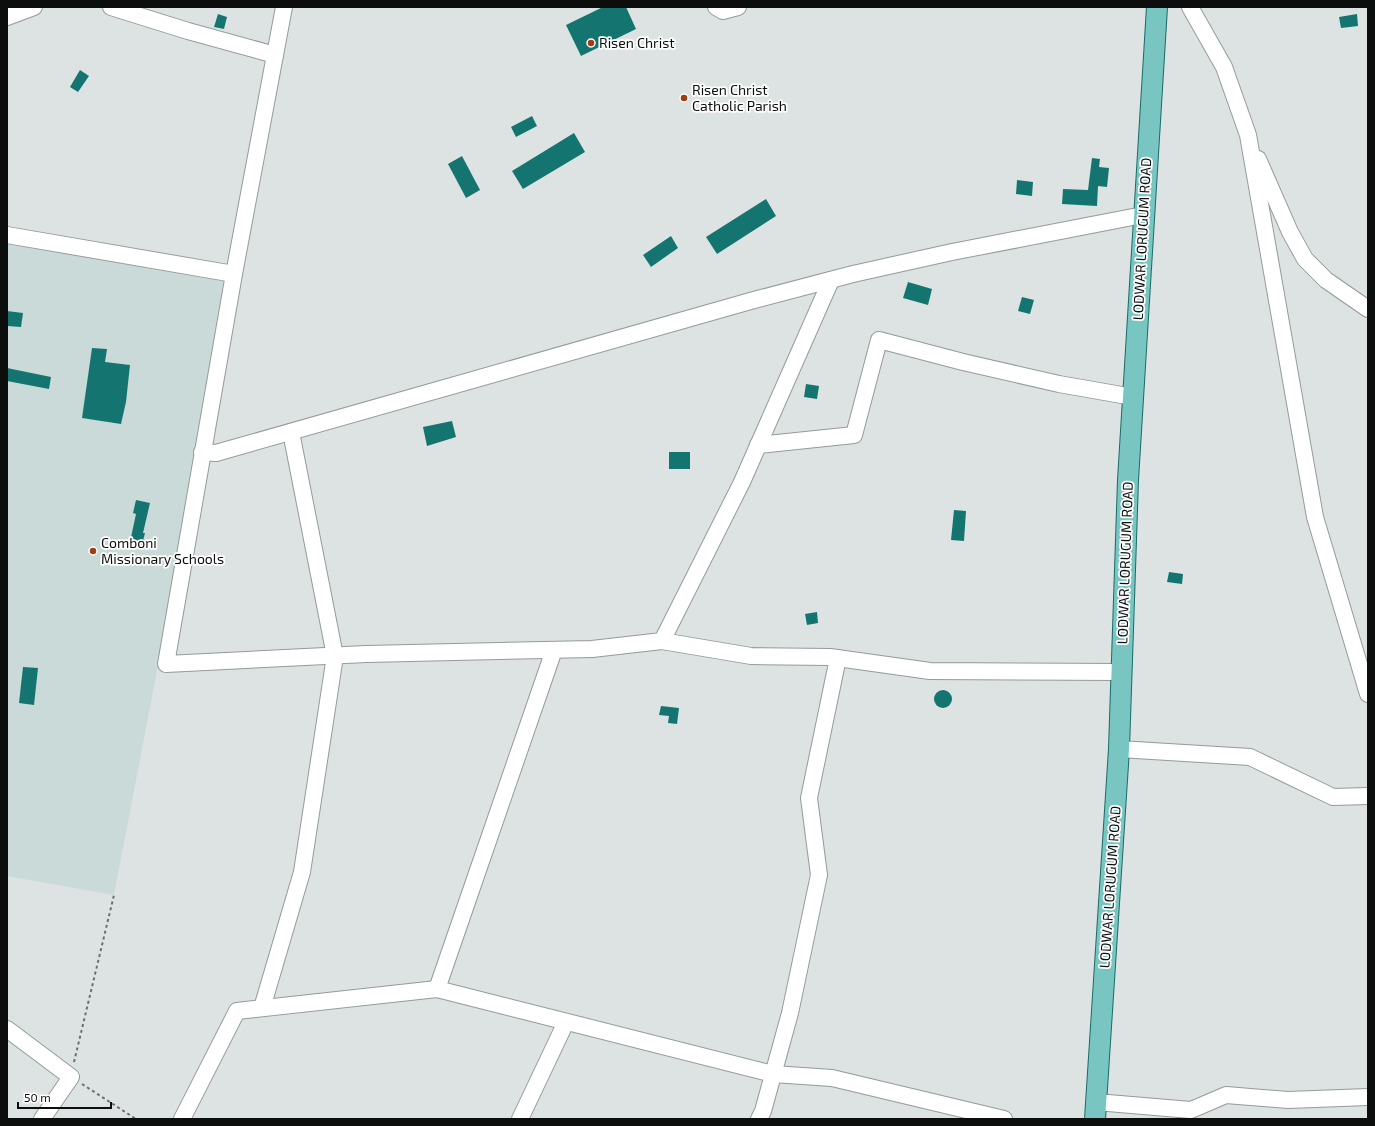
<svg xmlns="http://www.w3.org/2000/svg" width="1375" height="1126" viewBox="0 0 1375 1126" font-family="'Exo 2',sans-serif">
	<rect width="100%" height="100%" fill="#dce3e2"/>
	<polygon fill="#c9dad8" points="7,238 227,275 162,644 114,895 7,876"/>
	<g fill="#147570">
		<polygon points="603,7 626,7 636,29 581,56 566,25"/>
		<polygon points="218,14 227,17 224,29 214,27"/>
		<polygon points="1357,14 1358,26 1341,28 1339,17"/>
		<polygon points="80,70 89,76 78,92 70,87"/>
		<polygon points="532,116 537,126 516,137 511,127"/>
		<polygon points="574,133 585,152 523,189 512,171"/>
		<polygon points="462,156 480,190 466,198 448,164"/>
		<polygon points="1092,158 1100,159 1099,167 1109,168 1107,187 1098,186 1097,206 1062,204 1063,189 1088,190"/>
		<polygon points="1017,180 1033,182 1032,196 1016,194"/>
		<polygon points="766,199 776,216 717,254 706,237"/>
		<polygon points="671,236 678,248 651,267 643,255"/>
		<polygon points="908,282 932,289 928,305 903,298"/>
		<polygon points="1022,297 1034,300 1030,314 1018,311"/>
		<polygon points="7,311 23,313 21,327 7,326"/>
		<polygon points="92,348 107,349 105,362 130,365 126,402 121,424 82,418"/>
		<polygon points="7,368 51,377 49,389 7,381"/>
		<polygon points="806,384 819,386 817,399 804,397"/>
		<polygon points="452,421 456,437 427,446 423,427"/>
		<rect x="669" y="452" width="21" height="17"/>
		<polygon points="136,500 150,503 143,533 145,533 142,545 130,542 136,514 133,513"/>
		<polygon points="954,510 966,511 964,541 951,540"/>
		<polygon points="1169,572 1183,574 1182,584 1167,582"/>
		<polygon points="817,612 818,623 807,625 805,614"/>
		<polygon points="23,667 38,668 34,705 19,703"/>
		<circle cx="943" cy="699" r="9"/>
		<polygon points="661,706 679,708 677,724 668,723 669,716 659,715"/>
	</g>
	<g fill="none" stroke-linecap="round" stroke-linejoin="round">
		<g stroke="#949b9a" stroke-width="18">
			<g id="minor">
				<polyline points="111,7 188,31 275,55"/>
				<polyline points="284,7 234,274 166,664 366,654 592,649 662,641 742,482 831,280"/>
				<polyline points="716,7 723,11 738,7"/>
				<polyline points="1190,7 1224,67 1248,135 1315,517 1368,694"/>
				<polyline points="7,17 34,7"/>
				<polyline points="1258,159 1290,232 1305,259 1326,280 1368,309"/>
				<polyline points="7,235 234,274"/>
				<polyline points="758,445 854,435 879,340 963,362 1059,384 1133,397"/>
				<polyline points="202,452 216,453 754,300 853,274 952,252 1143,215"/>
				<polyline points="662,641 751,656 830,657 930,671 1121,672"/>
				<polyline points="554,650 437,989 773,1074 832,1078 1004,1119"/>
				<polyline points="1119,749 1250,757 1333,797 1368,796"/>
				<polyline points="262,1008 302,872 335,656 291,432"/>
				<polyline points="7,1029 71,1077 42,1119"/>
				<polyline points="1096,1102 1191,1110 1226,1095 1288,1100 1368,1097"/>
				<polyline points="182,1119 237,1011 437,989"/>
				<polyline points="520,1119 566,1022"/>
				<polyline points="759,1119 763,1111 790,1013 819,875 809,798 838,658"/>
			</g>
		</g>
		<g stroke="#196c67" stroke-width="22">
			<polyline id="major" points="1095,1119 1119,749 1128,480 1157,7"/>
		</g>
		<g stroke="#6b6f6f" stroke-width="2" stroke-dasharray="3 3" stroke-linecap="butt">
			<polyline points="74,1062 114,895"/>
			<polyline points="82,1084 136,1119"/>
		</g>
		<use href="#minor" stroke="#fff" stroke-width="16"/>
		<use href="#major" stroke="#79c5c1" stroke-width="20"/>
	</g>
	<g fill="#a23c14" stroke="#fff" stroke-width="1.5">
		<circle cx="591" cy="43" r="4"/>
		<circle cx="684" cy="98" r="4"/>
		<circle cx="93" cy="551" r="4"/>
	</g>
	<g text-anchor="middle" stroke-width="3.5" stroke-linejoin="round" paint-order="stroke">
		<g font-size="14" fill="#0c0e0e" stroke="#fff" text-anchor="start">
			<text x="599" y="48">Risen Christ</text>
			<text x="692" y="95">Risen Christ<tspan x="692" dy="16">Catholic Parish</tspan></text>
			<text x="101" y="548">Comboni<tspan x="101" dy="16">Missionary Schools</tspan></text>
		</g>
		<g font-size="14" fill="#0c0e0e" stroke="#fff">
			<text transform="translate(1142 239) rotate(-87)" y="5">LODWAR LORUGUM ROAD</text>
			<text transform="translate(1125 563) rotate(-88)" y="5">LODWAR LORUGUM ROAD</text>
			<text transform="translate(1110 887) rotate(-86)" y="5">LODWAR LORUGUM ROAD</text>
		</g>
	</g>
	<rect width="1375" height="1126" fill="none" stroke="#0c0e0e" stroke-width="16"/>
	<path d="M18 1102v6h93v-6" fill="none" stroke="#0c0e0e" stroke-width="2"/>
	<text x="24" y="1102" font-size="12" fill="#0c0e0e" stroke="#ffffff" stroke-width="3" paint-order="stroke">50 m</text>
</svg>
